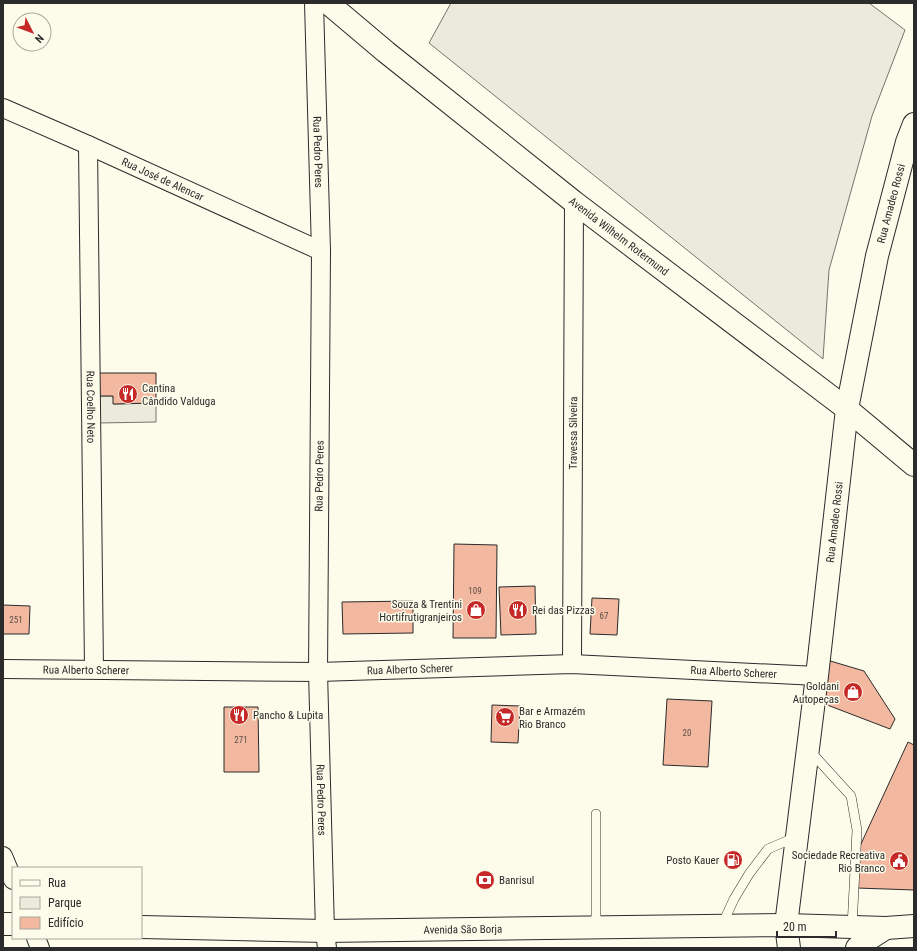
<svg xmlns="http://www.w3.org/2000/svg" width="917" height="951" viewBox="0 0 917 951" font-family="'Roboto Condensed',sans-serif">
	<rect width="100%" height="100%" fill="#fdfbea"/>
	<polygon fill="#ecebdb" stroke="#74746e" points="451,3 869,3 905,30 872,116 829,270 823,359 429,43"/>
	<polygon fill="#eceadb" stroke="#74746e" points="97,396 113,396 114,404 156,403 156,422 97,423"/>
	<g fill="#f2b8a0" stroke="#2b2b2b">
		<polygon points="96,373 156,373 156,403 113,404 113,396 97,396"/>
		<polygon points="454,544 497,545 496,638 453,638"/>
		<polygon points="535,586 536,634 501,635 499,587"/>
		<polygon points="592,598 619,599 617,635 590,634"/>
		<polygon points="413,601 413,633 343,634 342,602"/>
		<polygon points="3,605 30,606 29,634 3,634"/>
		<polygon points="827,660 864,671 895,719 890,729 822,703"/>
		<polygon points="667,699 712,701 708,767 663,765"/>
		<polygon points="492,705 520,706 518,743 491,742"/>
		<polygon points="224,707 258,707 259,772 224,772"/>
		<polygon points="908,742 914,745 914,890 857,888 860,846"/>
	</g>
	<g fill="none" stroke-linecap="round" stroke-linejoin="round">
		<g stroke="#2b2b2b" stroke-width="10">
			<g id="lane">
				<polyline points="810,751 851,796 857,830 852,927"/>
				<polyline points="596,814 596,927"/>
				<polyline points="722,925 734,899 749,874 768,849 796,837"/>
			</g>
		</g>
		<g stroke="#2b2b2b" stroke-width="20">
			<g id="street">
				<path id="s1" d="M314 3 321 251 318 672 325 931 327 948"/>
				<path id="s2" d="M3 108 88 145 321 251"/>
				<path id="s3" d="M88 145 94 669"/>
				<path id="s4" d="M572 664 574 202"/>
				<path id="s5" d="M3 669 318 672 572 664 817 676"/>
				<polyline points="3,856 13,880"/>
				<polyline points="36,938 40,948"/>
			</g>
		</g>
		<g stroke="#2b2b2b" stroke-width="24">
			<g id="secondary">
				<path id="s6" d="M328 3 386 52 574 202 847 409 914 465"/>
				<polyline points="3,924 13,924"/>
				<path id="s7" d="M141 927 325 931 786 925 886 928 914 926"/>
				<path id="s8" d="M789 948 786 925 817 676 847 409 877 256 907 142 914 124"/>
				<polyline points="857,948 861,944 886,928"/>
			</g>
		</g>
		<use href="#lane" stroke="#fdfbea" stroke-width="9"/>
		<use href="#street" stroke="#fdfbea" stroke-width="18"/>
		<use href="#secondary" stroke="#fdfbea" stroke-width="22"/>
	</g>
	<defs>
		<g id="restaurant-disc" transform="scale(1)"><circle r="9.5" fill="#c62828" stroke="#fdfbea"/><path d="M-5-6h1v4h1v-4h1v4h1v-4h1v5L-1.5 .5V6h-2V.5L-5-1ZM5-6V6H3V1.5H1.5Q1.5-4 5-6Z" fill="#fff"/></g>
		<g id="shop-disc" transform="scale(1)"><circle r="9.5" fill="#c62828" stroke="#fdfbea"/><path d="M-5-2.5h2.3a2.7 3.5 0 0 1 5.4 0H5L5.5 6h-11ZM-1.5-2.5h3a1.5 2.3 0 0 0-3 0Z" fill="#fff"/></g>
		<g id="supermarket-disc" transform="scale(1)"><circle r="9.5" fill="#c62828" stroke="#fdfbea"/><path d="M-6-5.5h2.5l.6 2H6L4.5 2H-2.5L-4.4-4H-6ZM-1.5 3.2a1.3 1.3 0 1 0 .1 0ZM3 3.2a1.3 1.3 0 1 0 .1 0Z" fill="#fff"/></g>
		<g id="fuel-disc" transform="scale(1)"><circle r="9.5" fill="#c62828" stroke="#fdfbea"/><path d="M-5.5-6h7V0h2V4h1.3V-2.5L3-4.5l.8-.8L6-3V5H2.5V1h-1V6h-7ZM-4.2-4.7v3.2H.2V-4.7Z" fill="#fff"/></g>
		<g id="civic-disc" transform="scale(1)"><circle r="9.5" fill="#c62828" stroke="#fdfbea"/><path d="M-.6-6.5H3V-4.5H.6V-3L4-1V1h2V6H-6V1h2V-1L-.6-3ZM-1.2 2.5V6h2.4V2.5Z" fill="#fff"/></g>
		<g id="bank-disc" transform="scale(1)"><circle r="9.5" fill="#c62828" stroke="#fdfbea"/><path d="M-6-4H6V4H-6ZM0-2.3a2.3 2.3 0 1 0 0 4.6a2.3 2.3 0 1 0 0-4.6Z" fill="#fff"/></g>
	</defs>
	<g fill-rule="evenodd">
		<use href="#restaurant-disc" x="128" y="394"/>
		<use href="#shop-disc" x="476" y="610"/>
		<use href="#restaurant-disc" x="518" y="610"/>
		<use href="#shop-disc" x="853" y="692"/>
		<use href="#restaurant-disc" x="239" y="715"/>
		<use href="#supermarket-disc" x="505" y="717"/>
		<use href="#fuel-disc" x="733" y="860"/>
		<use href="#civic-disc" x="899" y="861"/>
		<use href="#bank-disc" x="485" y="880"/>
	</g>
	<g text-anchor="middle" stroke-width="3" stroke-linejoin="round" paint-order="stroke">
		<g font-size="9" fill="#5d4e48">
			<text x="475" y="594">109</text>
			<text x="604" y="619">67</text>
			<text x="16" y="623">251</text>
			<text x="687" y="736">20</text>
			<text x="241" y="743">271</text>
		</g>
		<g font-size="11" fill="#2b2b2b" stroke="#fdfbea">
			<text dy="4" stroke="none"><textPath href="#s1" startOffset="149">Rua Pedro Peres</textPath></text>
			<text dy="4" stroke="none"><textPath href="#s2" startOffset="175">Rua José de Alencar</textPath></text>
			<text dy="4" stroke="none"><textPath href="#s8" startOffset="753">Rua Amadeo Rossi</textPath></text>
			<text dy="4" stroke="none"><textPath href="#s6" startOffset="373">Avenida Wilhelm Rotermund</textPath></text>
			<text dy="4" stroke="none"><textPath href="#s3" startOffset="262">Rua Coelho Neto</textPath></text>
			<text dy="4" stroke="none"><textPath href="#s4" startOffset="231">Travessa Silveira</textPath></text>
			<text transform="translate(319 476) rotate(-89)" y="4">Rua Pedro Peres</text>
			<text dy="4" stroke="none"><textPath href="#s8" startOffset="429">Rua Amadeo Rossi</textPath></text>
			<text dy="4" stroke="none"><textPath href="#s5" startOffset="83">Rua Alberto Scherer</textPath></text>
			<text dy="4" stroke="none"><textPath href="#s5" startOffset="407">Rua Alberto Scherer</textPath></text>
			<text dy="4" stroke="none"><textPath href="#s5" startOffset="731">Rua Alberto Scherer</textPath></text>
			<text dy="4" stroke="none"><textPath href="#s1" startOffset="797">Rua Pedro Peres</textPath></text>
			<text dy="4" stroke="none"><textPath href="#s7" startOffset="322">Avenida São Borja</textPath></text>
		</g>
		<g font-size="11" fill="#2b2b2b" stroke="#fdfbea" text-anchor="start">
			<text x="142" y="392">Cantina<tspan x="142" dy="13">Cândido Valduga</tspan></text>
			<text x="462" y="608" text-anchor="end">Souza &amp; Trentini<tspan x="462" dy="13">Hortifrutigranjeiros</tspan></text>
			<text x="532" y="614">Rei das Pizzas</text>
			<text x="839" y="690" text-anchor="end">Goldani<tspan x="839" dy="13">Autopeças</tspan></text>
			<text x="519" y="715">Bar e Armazém<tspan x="519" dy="13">Rio Branco</tspan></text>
			<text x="253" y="719">Pancho &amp; Lupita</text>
			<text x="885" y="859" text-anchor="end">Sociedade Recreativa<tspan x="885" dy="13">Rio Branco</tspan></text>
			<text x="719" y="864" text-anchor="end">Posto Kauer</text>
			<text x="499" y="884">Banrisul</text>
		</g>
	</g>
	<rect width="917" height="951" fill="none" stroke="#2b2b2b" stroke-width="8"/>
	<rect x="12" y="867" width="130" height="72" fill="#fdfbea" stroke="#a9a89e"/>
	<rect x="20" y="880" width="20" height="6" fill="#fdfbea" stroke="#a9a89e"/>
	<text x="48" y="887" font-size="12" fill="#2b2b2b">Rua</text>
	<rect x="20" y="897" width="20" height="12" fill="#ecebdb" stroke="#a9a89e"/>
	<text x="48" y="907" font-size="12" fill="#2b2b2b">Parque</text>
	<rect x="20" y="917" width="20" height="12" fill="#f2b8a0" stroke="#a9a89e"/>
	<text x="48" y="927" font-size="12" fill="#2b2b2b">Edifício</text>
	<g transform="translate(32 32) rotate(132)"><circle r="19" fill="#fdfbea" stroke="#a9a89e"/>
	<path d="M0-3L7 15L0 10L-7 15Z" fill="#c62828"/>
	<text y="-6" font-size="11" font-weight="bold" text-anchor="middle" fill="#2b2b2b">N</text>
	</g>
	<path d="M777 931v6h59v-6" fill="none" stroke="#2b2b2b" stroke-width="2"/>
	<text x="783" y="931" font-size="12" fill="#2b2b2b" stroke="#fdfbea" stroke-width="3" paint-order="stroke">20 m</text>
</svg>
